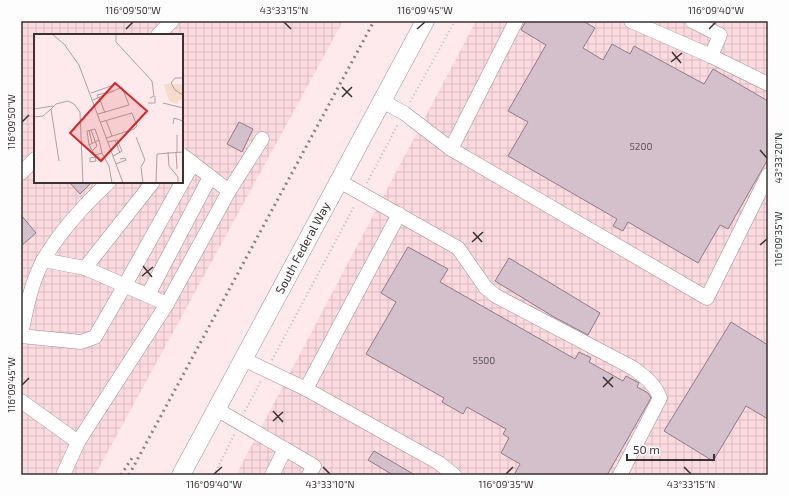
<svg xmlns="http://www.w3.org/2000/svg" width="789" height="496" viewBox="0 0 789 496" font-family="'Exo 2',sans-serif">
	<defs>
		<pattern id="industrial-grid" width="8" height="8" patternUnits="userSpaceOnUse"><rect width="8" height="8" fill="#fcdae0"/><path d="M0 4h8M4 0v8" fill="none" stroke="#d9bcc1"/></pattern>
	</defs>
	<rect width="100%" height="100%" fill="#feeaed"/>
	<g fill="url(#industrial-grid)" fill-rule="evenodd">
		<path d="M21 21H343L95 475H21ZM35 35H182V182H35Z"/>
		<polygon points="476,21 768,21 768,475 236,475"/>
	</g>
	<g fill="#d4c0cb" stroke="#8f7b86">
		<polygon points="526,21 583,21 595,28 583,48 603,60 612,44 630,54 634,46 704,84 713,69 768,101 768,159 728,229 720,225 698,263 628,222 623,231 613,226 617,219 508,156 528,122 508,111 546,45 521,30"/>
		<polygon points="239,122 253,129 242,152 227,144"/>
		<polygon points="69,182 92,182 80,194"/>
		<polygon points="21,215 36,233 21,246"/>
		<polygon points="408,247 448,269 440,282 575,359 579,352 591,358 589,362 623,381 626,376 639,383 637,387 648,393 651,398 607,475 514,475 520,464 501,453 509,438 503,434 506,429 467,407 463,414 442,402 444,398 366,354 396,302 381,293"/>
		<polygon points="509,258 600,313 588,335 554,317 495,281"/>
		<polygon points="731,322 768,345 768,419 746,406 713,461 664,431"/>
		<polygon points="374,451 415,475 393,475 368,460"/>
	</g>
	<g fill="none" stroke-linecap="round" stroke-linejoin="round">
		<g stroke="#a58e92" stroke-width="15">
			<g id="minor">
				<polyline points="631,21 711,56 768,84"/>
				<polyline points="692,21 720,35 711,56"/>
				<polyline points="158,35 172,21"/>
				<polyline points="382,101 404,113 451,149 707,298 768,175"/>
				<polyline points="451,149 516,21"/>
				<polyline points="21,173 35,159"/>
				<path d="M339 181 458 248 486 288 496 296 633 368C644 376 655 384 660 398L620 475"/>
				<polyline points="229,191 262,139"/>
				<polyline points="43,260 85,268 167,304 78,442"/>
				<polyline points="85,268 153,182"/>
				<polyline points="148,295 210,177"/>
				<polyline points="167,304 229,191 182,155"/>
				<path d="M21 335C26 310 31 282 44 259 61 230 84 205 109 182"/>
				<polyline points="21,336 81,342 95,337 125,285 193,163"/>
				<polyline points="243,359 306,389 439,463 454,475"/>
				<polyline points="306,389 399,214"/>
				<polyline points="21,401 78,442 63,475"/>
				<polyline points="216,409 314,466 309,475"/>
				<polyline points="272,475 285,449"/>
			</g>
		</g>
		<g stroke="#a58e92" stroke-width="19">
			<polyline id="major" points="181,475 425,21"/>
		</g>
		<g stroke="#c3b2b4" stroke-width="2" stroke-dasharray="1 3" stroke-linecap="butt">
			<polyline points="410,102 455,21"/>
			<polyline points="367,183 398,124"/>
			<polyline points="272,360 355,205"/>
			<polyline points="245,411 261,381"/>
			<polyline points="214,475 235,433"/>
		</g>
		<use href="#minor" stroke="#fff" stroke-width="14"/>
		<use href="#major" stroke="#fff" stroke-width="18"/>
		<g stroke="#8f8183" stroke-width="3" stroke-dasharray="2 4" stroke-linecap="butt">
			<polyline points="121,475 132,458"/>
			<polyline points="129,475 374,21"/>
		</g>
	</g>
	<path fill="none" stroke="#3a3132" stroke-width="1.5" d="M284 22 291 29M126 29 133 22M417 29 425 22M709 29 716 22M672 52 681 63M671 62 682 53M342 87 352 97M342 97 352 87M22 122 29 115M760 150 767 158M473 232 482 242M472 242 483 232M760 245 767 239M143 266 152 277M142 276 153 267M603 377 613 387M22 385 29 378M603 387 613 377M273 411 283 422M273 421 283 412M323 467 330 474M684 467 691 474M214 474 222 467M506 474 513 467"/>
	<g text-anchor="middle" stroke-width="4" stroke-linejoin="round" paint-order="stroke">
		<g font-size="10" fill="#605558">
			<text x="641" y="150">5200</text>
			<text x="484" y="364">5500</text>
		</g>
		<g font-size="12" fill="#3a3132" stroke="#fdfdfd">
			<text transform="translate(303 248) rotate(-62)" y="4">South Federal Way</text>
		</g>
	</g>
	<g transform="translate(34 34)">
		<rect width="149" height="149" fill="#feeaed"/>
		<path d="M130 50H149V67L145 66 143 70 135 67Z" fill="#f6daca"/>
		<path fill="none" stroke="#b0a0a2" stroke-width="1" d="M18 0 30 10 45 31 89 149M82 0V8L118 47 120 62 116 64M149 44H141L137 49 141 56 149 61M57 59 83 50M65 63 71 79M64 64 63 61 80 57M59 66 88 53 95 71 64 80M114 69H121V62M129 69 149 74M0 75 19 72M0 83 9 82 17 75M72 86 78 102M67 88 98 79 103 92 100 95 72 104M139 90 140 84 149 87M55 96 58 109M57 96 63 112 58 117M102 103 111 126 107 133 109 149M65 106 61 95 53 97 55 111 61 121 68 119 75 132 78 149M81 106 86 119M74 108 83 106 88 117 79 122M55 111 65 106 68 119M134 118 135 132 144 143V149M142 118 143 135M143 118V101M61 121V123L62 127 56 128V124L61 123M25 127 17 75 22 70 34 67 40 70 46 78 49 149M82 130 92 126 91 124 86 125M122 149 123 120 149 118"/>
		<path fill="#d62828" fill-opacity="0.15" stroke="#d62828" stroke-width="2" d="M81 49 113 77 67 127 36 99Z"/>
		<rect width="149" height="149" fill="none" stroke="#3a3132" stroke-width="2"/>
	</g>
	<rect width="789" height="496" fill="none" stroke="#fdfdfd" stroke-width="44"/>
	<path d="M627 454v6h87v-6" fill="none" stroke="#3a3132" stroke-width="2"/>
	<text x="633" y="454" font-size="12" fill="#3a3132" stroke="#fdfdfd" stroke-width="3" paint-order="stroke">50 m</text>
	<rect x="22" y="22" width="745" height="452" fill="none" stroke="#3a3132" stroke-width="1.5"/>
	<g font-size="10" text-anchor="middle" fill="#3a3132">
		<text x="133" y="14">116°09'50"W</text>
		<text x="284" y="14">43°33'15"N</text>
		<text x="425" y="14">116°09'45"W</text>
		<text x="716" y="14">116°09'40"W</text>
		<text transform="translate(11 122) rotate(-90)" y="4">116°09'50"W</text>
		<text transform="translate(778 158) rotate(-90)" y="4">43°33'20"N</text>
		<text transform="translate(778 239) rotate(-90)" y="4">116°09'35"W</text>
		<text transform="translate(11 385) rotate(-90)" y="4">116°09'45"W</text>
		<text x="214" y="488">116°09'40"W</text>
		<text x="330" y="488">43°33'10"N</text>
		<text x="506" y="488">116°09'35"W</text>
		<text x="691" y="488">43°33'15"N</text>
	</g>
</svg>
